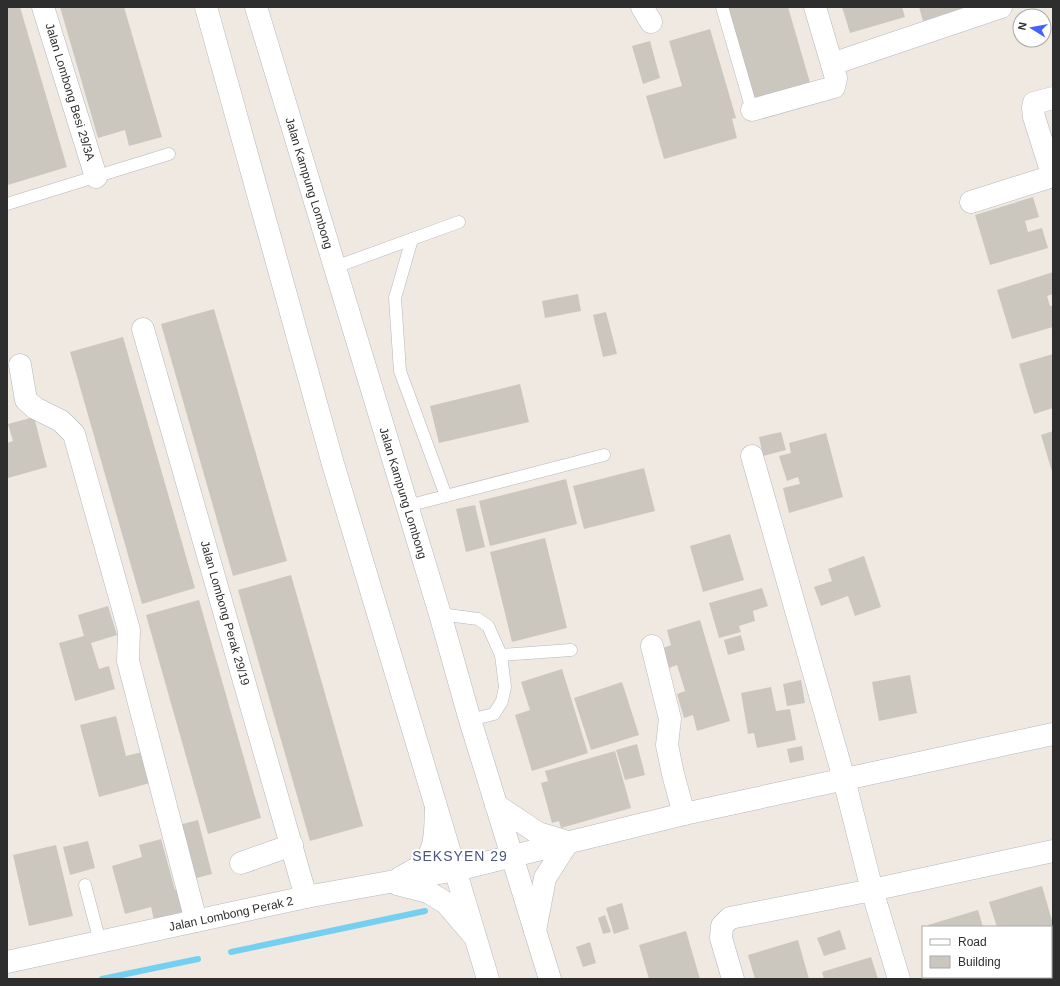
<svg xmlns="http://www.w3.org/2000/svg" width="1060" height="986" viewBox="0 0 1060 986" font-family="Arial,sans-serif">
	<rect width="100%" height="100%" fill="#efe9e1"/>
	<g fill="none" stroke-linecap="round" stroke-linejoin="round">
		<g stroke="#75cff0" stroke-width="6">
			<polyline points="231,952 425,911"/>
			<polyline points="102,979 198,959"/>
		</g>
	</g>
	<g fill="#cbc7bf">
		<polygon points="7,7 20,7 67,167 8,185 7,180"/>
		<polygon points="60,7 124,7 162,137 129,146 125,130 98,138"/>
		<polygon points="726,7 788,7 811,86 754,103"/>
		<polygon points="842,7 902,7 905,17 850,33"/>
		<polygon points="919,7 967,7 923,21"/>
		<polygon points="710,29 736,118 732,119 737,138 664,159 646,96 682,86 669,41"/>
		<polygon points="650,41 660,78 643,84 632,46"/>
		<polygon points="1033,197 1039,217 1025,221 1028,232 1042,228 1048,248 990,265 975,215"/>
		<polygon points="1053,272 1053,294 1047,296 1050,306 1053,306 1053,327 1012,339 997,290"/>
		<polygon points="578,294 581,311 545,318 542,301"/>
		<polygon points="214,309 287,561 233,576 161,324"/>
		<polygon points="606,312 617,354 603,357 593,315"/>
		<polygon points="123,337 195,588 142,604 70,352"/>
		<polygon points="1053,354 1053,408 1034,414 1019,364"/>
		<polygon points="520,384 529,422 439,443 430,406"/>
		<polygon points="34,417 47,467 8,478 7,473 7,443 13,441 8,424"/>
		<polygon points="1053,431 1053,475 1041,435"/>
		<polygon points="781,432 786,450 763,456 759,437"/>
		<polygon points="826,433 843,497 789,513 783,488 800,484 798,477 787,481 779,456 791,453 789,443"/>
		<polygon points="644,468 655,511 584,529 573,486"/>
		<polygon points="566,479 577,524 490,546 479,501"/>
		<polygon points="475,505 485,547 466,552 456,509"/>
		<polygon points="730,534 744,580 703,592 690,546"/>
		<polygon points="545,538 567,628 512,642 490,552"/>
		<polygon points="864,556 881,607 855,616 848,596 821,606 814,587 832,581 828,569"/>
		<polygon points="291,575 363,826 310,841 238,590"/>
		<polygon points="762,588 768,606 753,611 755,621 739,626 741,632 719,638 709,603"/>
		<polygon points="199,600 261,818 208,834 146,615"/>
		<polygon points="108,606 117,635 91,643 99,669 109,666 115,689 75,701 59,643 84,636 78,615"/>
		<polygon points="700,620 730,721 697,731 693,715 684,718 677,694 685,691 677,665 669,668 663,648 671,645 667,630"/>
		<polygon points="741,635 745,650 728,655 724,640"/>
		<polygon points="562,669 588,753 532,771 515,715 530,710 521,682"/>
		<polygon points="910,675 917,713 879,721 872,682"/>
		<polygon points="801,680 805,703 787,706 783,684"/>
		<polygon points="622,682 639,735 591,750 574,698"/>
		<polygon points="771,687 776,711 790,709 796,740 757,748 754,733 748,734 741,693"/>
		<polygon points="116,716 126,756 142,752 150,783 99,797 80,725"/>
		<polygon points="637,744 645,775 625,780 616,750"/>
		<polygon points="802,746 804,760 790,763 787,749"/>
		<polygon points="615,751 631,808 561,828 559,821 552,823 541,783 548,781 545,771"/>
		<polygon points="198,820 212,874 193,879 179,825"/>
		<polygon points="161,839 175,890 179,889 185,911 154,920 151,907 125,914 112,866 142,857 139,845"/>
		<polygon points="88,841 95,868 70,875 63,847"/>
		<polygon points="56,845 73,916 29,926 13,855"/>
		<polygon points="1042,886 1053,924 1053,979 1012,979 1011,977 1051,977 1051,927 997,927 989,902"/>
		<polygon points="622,903 629,929 614,934 606,908"/>
		<polygon points="978,910 983,927 929,927 928,925"/>
		<polygon points="605,915 611,932 603,934 598,918"/>
		<polygon points="840,930 846,949 824,956 817,938"/>
		<polygon points="686,931 700,979 649,979 639,945"/>
		<polygon points="798,940 809,979 755,979 748,955"/>
		<polygon points="590,942 596,963 583,967 576,947"/>
		<polygon points="871,957 878,979 824,979 822,972"/>
		<rect x="944" y="977" width="54" height="2"/>
	</g>
	<g fill="none" stroke-linecap="round" stroke-linejoin="round">
		<g stroke="#b4b7c1" stroke-width="13">
			<g id="service">
				<polyline points="722,7 752,110"/>
				<polyline points="7,204 169,154"/>
				<polyline points="412,239 395,298 400,371 446,496"/>
				<polyline points="335,267 459,222"/>
				<polyline points="407,506 604,455"/>
				<polyline points="440,614 478,619 488,626 501,655 505,687 502,701 494,714 470,720"/>
				<polyline points="501,655 571,650"/>
				<polyline points="85,885 100,942"/>
			</g>
		</g>
		<g stroke="#b4b7c1" stroke-width="23">
			<g id="minor">
				<polyline points="43,7 96,177"/>
				<polyline points="642,7 651,22"/>
				<polyline points="832,64 1001,7"/>
				<polyline points="1053,98 1034,103 1033,108 1034,117 1053,177"/>
				<polyline points="752,110 834,87 836,78 815,7"/>
				<polyline points="971,202 1053,176"/>
				<polyline points="143,329 306,897"/>
				<polyline points="20,365 26,400 35,408 61,421 74,434 129,630 128,661 196,921"/>
				<polyline points="752,456 844,779 872,890 899,979"/>
				<polyline points="652,646 670,719 667,745 673,774 684,814"/>
				<polyline points="496,805 538,833 568,842"/>
				<polyline points="241,863 292,845"/>
				<path d="M401 877C408 873 418 869 423 863 437 849 435 827 436 808"/>
				<polyline points="397,884 428,892 446,903 475,937"/>
				<polyline points="535,931 545,878 568,842"/>
				<polyline points="7,962 306,897 456,870 684,814 1053,734"/>
				<polyline points="733,979 721,938 722,926 730,918 872,890 1053,851"/>
			</g>
		</g>
		<g stroke="#b4b7c1" stroke-width="23">
			<g id="tertiary">
				<polyline points="206,7 333,464 488,979"/>
				<polyline points="256,7 440,614 470,720 550,979"/>
			</g>
		</g>
		<use href="#service" stroke="#fff" stroke-width="12"/>
		<use href="#minor" stroke="#fff" stroke-width="22"/>
		<use href="#tertiary" stroke="#fff" stroke-width="22"/>
	</g>
	<g text-anchor="middle" stroke-width="4" stroke-linejoin="round" paint-order="stroke">
		<g font-size="12" fill="#2e2e2e" stroke="#fff">
			<text transform="translate(70 92) rotate(73)" y="4">Jalan Lombong Besi 29/3A</text>
			<text transform="translate(309 183) rotate(73)" y="4">Jalan Kampung Lombong</text>
			<text transform="translate(403 493) rotate(73)" y="4">Jalan Kampung Lombong</text>
			<text transform="translate(225 613) rotate(74)" y="4">Jalan Lombong Perak 29/19</text>
			<text transform="translate(231 914) rotate(-12)" y="4">Jalan Lombong Perak 2</text>
		</g>
		<g font-size="14" letter-spacing="1" fill="#4d5680" stroke="#fff">
			<text x="460" y="861">SEKSYEN 29</text>
		</g>
	</g>
	<rect width="1060" height="986" fill="none" stroke="#2e2e2e" stroke-width="16"/>
	<rect x="922" y="926" width="130" height="52" fill="#ffffff" stroke="#ababab"/>
	<rect x="930" y="939" width="20" height="6" fill="#ffffff" stroke="#ababab"/>
	<text x="958" y="946" font-size="12" fill="#2e2e2e">Road</text>
	<rect x="930" y="956" width="20" height="12" fill="#cbc7bf" stroke="#ababab"/>
	<text x="958" y="966" font-size="12" fill="#2e2e2e">Building</text>
	<g transform="translate(1032 28) rotate(281)"><circle r="19" fill="#ffffff" stroke="#ababab"/>
	<path d="M0-3L7 15L0 10L-7 15Z" fill="#4264fb"/>
	<text y="-6" font-size="11" font-weight="bold" text-anchor="middle" fill="#2e2e2e">N</text>
	</g>
</svg>
